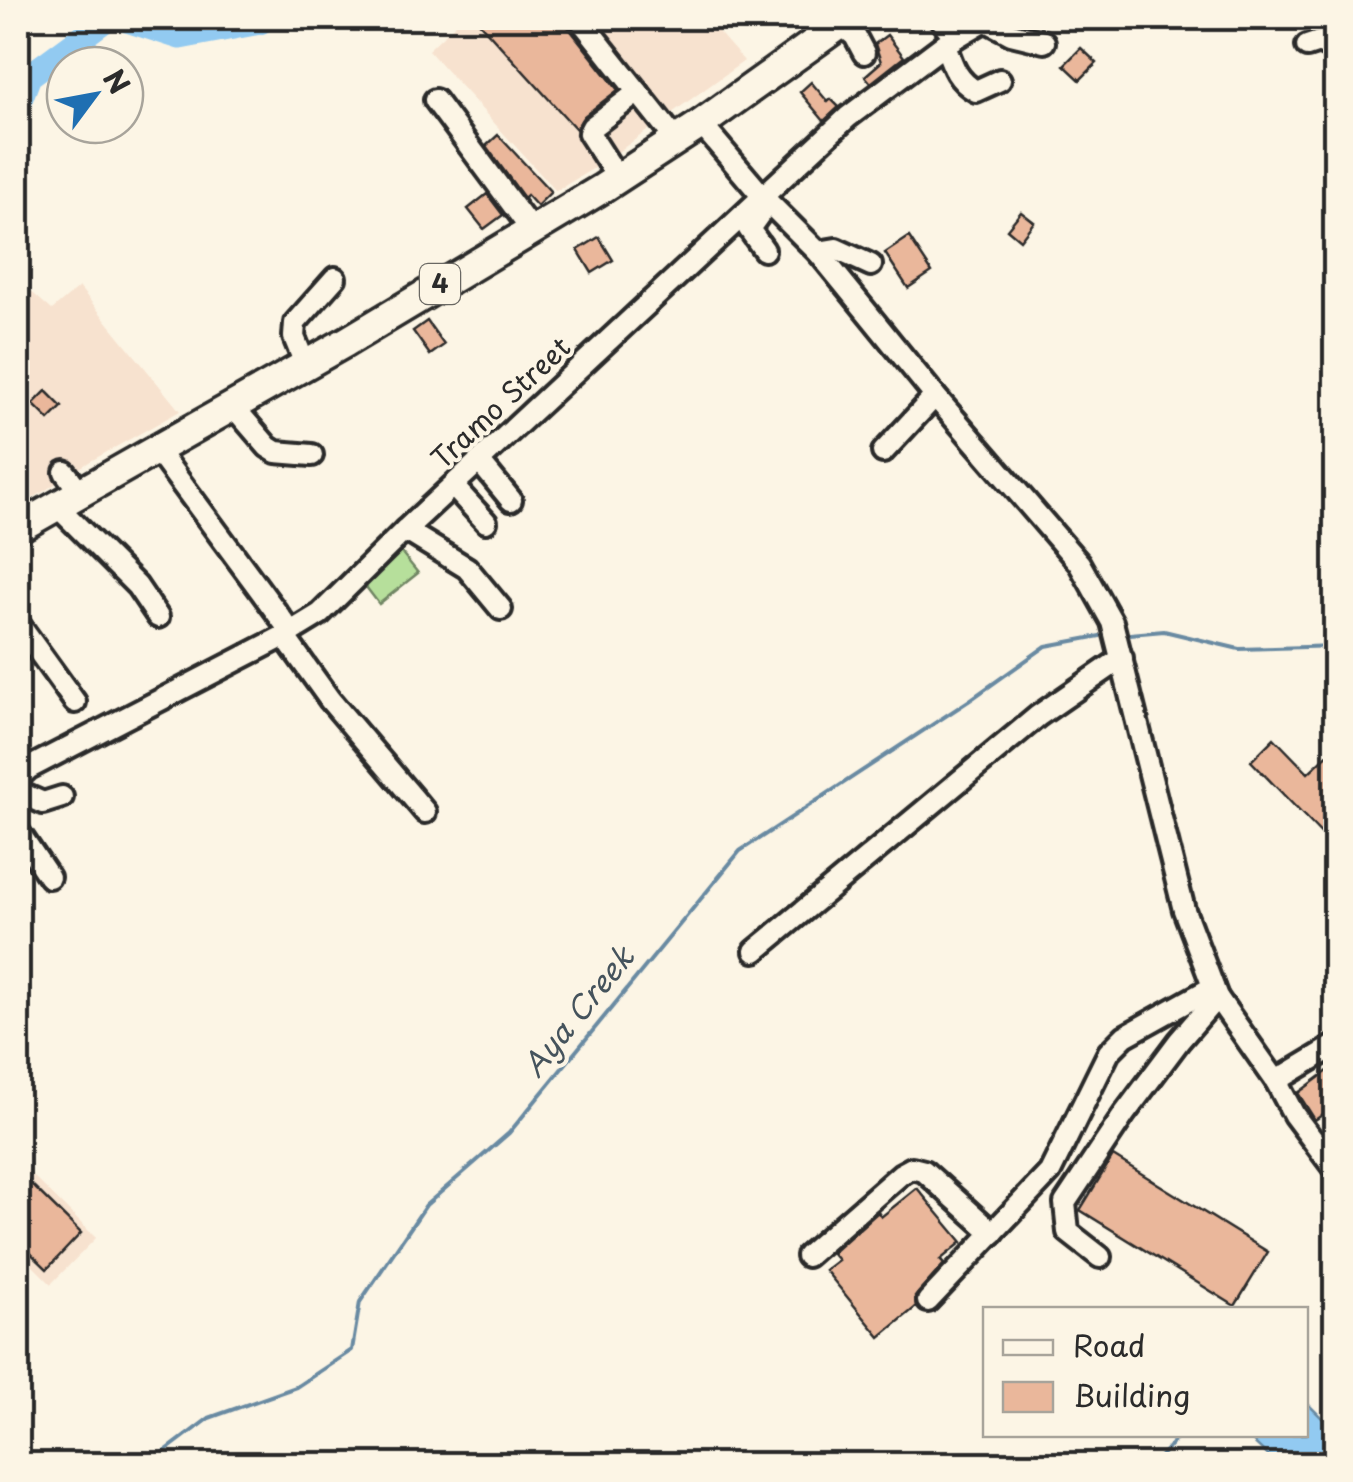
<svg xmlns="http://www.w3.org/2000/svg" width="1353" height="1482" viewBox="0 0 1353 1482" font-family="'Playpen Sans',sans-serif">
	<rect width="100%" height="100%" fill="#fcf5e5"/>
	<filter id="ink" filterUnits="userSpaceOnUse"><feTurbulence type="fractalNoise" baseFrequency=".01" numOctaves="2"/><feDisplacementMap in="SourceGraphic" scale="20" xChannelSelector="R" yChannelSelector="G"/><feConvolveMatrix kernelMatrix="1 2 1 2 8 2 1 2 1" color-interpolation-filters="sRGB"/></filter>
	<g filter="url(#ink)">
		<g fill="#f7e2cf">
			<polygon points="462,18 706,18 744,61 604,162 556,191 428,50"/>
			<polygon points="18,280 52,310 79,287 180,411 89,462 18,508"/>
			<polygon points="18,1161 96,1238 51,1284 18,1251"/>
		</g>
		<polygon fill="#b6df9b" stroke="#708563" stroke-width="2.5" points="401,552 418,573 379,604 363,583"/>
		<polygon fill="#92caf1" stroke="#698aa2" stroke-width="2.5" points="1306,1402 1335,1431 1335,1450 1322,1464 1277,1464 1246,1435 1306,1434"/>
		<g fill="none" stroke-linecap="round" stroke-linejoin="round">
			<g stroke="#698aa2" stroke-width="4">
				<polyline points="1130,634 1164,631 1239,649 1336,646"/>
				<polyline points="148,1464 209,1418 296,1387 352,1350 360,1302 426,1205 509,1133 740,851 970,700 1046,646 1100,636"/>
				<polyline points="1154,1464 1180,1434"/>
			</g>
			<g stroke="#92caf1" stroke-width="25">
				<polyline points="121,18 180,37 260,22 261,18"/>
				<polyline points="18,105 29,76 108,18"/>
			</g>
		</g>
		<g fill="#eab79b" stroke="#2b2b2b" stroke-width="2.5">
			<polygon points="475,18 566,18 568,27 618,90 584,116 576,129"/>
			<polygon points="887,35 904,57 871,83 865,76 881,62 875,44"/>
			<polygon points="1081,48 1097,63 1080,80 1064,65"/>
			<polygon points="811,82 828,102 831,99 839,107 824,121 800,92"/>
			<polygon points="498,135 551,192 537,206 527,195 524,198 486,146"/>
			<polygon points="487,194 503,215 484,229 468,209"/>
			<polygon points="1021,212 1034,222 1020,240 1007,229"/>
			<polygon points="599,237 613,260 592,273 578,250"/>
			<polygon points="909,237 932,272 908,288 885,253"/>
			<polygon points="427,321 444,345 430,355 413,331"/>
			<polygon points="46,391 62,407 49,420 33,404"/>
			<polygon points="1274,738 1308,773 1336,747 1336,849 1251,761"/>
			<polygon points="1336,1065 1336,1105 1315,1120 1298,1093"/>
			<polygon points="1113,1156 1268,1252 1235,1306 1080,1210"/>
			<polygon points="27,1180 81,1233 47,1269 18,1241 18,1190"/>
			<polygon points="917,1188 962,1242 940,1260 944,1264 915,1297 916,1307 880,1337 825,1270 838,1260 832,1253 878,1212 881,1217"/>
		</g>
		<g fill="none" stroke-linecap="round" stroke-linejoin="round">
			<g stroke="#2b2b2b" stroke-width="28">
				<g id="minor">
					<polyline points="579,18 676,140"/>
					<polyline points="940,18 955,38"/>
					<polyline points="985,20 1011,34 1044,42"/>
					<polyline points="840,24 855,36 864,53"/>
					<path d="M945 44C952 64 956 80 976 91L1000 80"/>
					<polyline points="1307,46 1319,42 1336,51"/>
					<polyline points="435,100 532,231"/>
					<polyline points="701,124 763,197 818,252 935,396 1079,563 1112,622 1184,910 1217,997 1276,1081 1294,1115 1336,1171"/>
					<polyline points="618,178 589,133 592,127 638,92"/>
					<polyline points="764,208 749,229 764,250"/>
					<polyline points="818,252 836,249 871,265"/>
					<polyline points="305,364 294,337 295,323 335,278"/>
					<polyline points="232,405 268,447 276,452 312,455"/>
					<polyline points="156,449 291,632"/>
					<polyline points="883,452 935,396"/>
					<polyline points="479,461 511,500"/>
					<polyline points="65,472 80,492"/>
					<polyline points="453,486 486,522"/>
					<polyline points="57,506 137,586 158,617"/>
					<polyline points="405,530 467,568 501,609"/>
					<polyline points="18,623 75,702"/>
					<polyline points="284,636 330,700 425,812"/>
					<polyline points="18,778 29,768 284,636 320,614 405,530 848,117 945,44 989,18"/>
					<polyline points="18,792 43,803 62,797"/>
					<polyline points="18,831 49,877"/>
					<polyline points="755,951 1038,716 1122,658"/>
					<polyline points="1276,1081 1336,1045"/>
					<polyline points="807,1256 901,1174 912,1168 924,1171 993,1233"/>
					<polyline points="1100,1257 1068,1232 1065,1203 1125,1113 1179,1041 1217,997"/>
					<polyline points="928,1301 1050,1172 1109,1052 1125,1036 1213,987"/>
				</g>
			</g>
			<g stroke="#2b2b2b" stroke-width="35">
				<polyline id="highway" points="18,528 346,342 603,188 701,124 849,18"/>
			</g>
			<use href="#minor" stroke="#fcf5e5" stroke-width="20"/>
			<use href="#highway" stroke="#fcf5e5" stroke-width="28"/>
		</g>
	</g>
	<g text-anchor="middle" stroke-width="8" stroke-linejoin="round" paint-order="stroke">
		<rect fill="#fcf5e5" stroke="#6a6863" stroke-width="2.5" x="420" y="264" width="40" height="40" rx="8"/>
		<g font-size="25" font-weight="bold" fill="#2b2b2b">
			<text x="440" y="293">4</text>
		</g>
		<g font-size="28" fill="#2b2b2b" stroke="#fcf5e5">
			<text transform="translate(501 403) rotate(-43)" y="10">Tramo Street</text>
		</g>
		<g font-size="30" font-style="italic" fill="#45535c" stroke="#fcf5e5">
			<text transform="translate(579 1012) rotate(-51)" y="10">Aya Creek</text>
		</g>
	</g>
	<rect width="1353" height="1482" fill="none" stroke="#fcf5e5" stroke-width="60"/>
	<rect x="30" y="30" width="1293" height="1422" fill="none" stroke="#2b2b2b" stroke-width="4" filter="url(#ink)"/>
	<rect x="983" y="1307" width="325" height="130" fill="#fcf5e5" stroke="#a8a49b" stroke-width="2.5"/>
	<rect x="1003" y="1340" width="50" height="15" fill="#fcf5e5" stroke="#a8a49b" stroke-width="2.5"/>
	<text x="1073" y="1357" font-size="30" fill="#2b2b2b">Road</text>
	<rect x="1003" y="1382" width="50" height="30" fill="#eab79b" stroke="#a8a49b" stroke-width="2.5"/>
	<text x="1073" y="1407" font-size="30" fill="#2b2b2b">Building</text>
	<g transform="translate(95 95) rotate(58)"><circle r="48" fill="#fcf5e5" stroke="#a8a49b" stroke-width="2.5"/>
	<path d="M0-8L18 38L0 25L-18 38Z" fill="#1f6fb2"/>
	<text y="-15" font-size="28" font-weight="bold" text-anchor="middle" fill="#2b2b2b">N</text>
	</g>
</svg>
